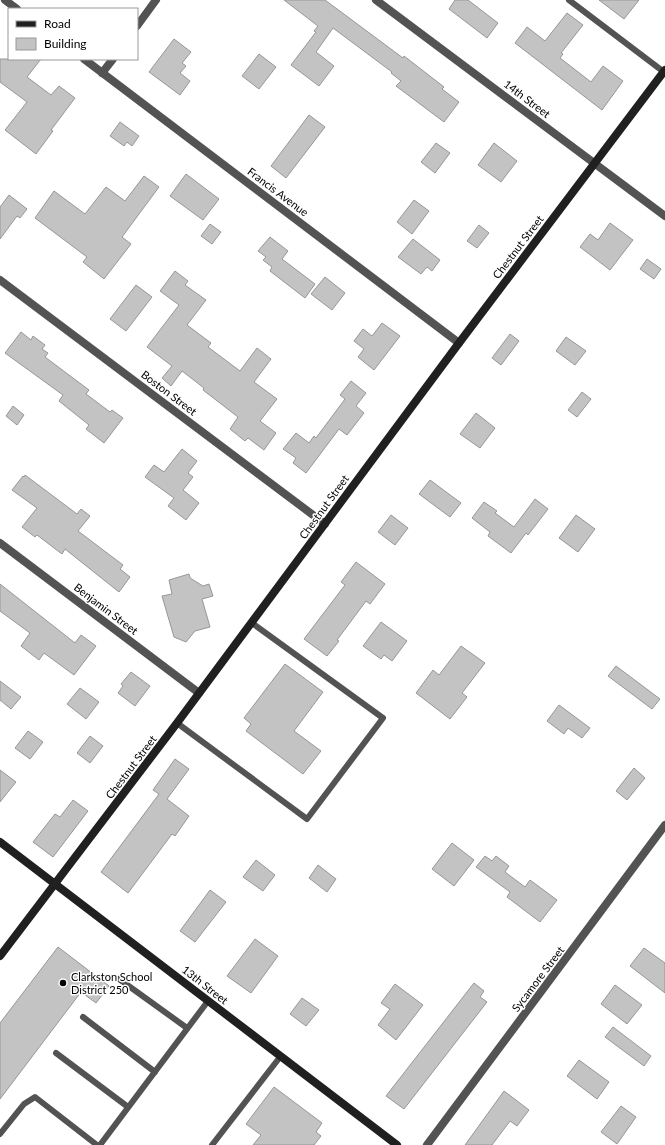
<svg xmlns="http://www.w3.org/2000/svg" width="665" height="1145" viewBox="0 0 665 1145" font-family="Lato,sans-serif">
	<rect width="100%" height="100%" fill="#fff"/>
	<g fill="#c3c3c3" stroke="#979797">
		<polygon points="284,0 325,0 403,58 404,56 444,87 442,89 459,102 444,122 396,86 401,81 391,73 392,72 333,28 316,52 334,66 319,86 291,65 316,32 314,31 318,26"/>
		<polygon points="455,0 468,0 498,23 487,38 449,9"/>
		<polygon points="599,0 639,0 624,19"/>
		<polygon points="567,13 583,25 561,53 563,54 560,58 591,82 603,66 623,81 602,110 515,43 527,27 545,41"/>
		<polygon points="174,39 191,52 182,63 186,66 180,73 190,81 180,95 149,72"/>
		<polygon points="259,54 276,67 259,89 242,76"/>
		<polygon points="0,59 41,59 27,77 51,95 59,86 75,98 51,130 53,131 36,154 5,130 27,102 0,82"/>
		<polygon points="309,115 325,127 286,178 271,166"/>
		<polygon points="120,122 139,136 132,146 127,142 124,146 110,136"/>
		<polygon points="436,143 450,153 435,173 421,162"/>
		<polygon points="494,143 517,161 501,182 478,165"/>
		<polygon points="186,174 219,199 203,220 170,196"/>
		<polygon points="144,176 159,187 122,237 131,244 104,279 83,262 87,257 35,218 54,191 85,214 106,187 125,201"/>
		<polygon points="9,195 27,209 20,218 17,216 0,239 0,207"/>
		<polygon points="414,200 429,211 412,234 397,222"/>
		<polygon points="610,223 633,240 610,270 580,247 590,234 598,240"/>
		<polygon points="210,224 221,232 212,244 201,236"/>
		<polygon points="479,225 489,233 477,248 467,241"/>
		<polygon points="270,237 288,251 282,259 315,284 305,298 270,271 272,267 263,260 266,257 258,251"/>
		<polygon points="413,239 440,260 432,271 427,267 421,274 398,257"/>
		<polygon points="647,259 661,269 654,279 640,269"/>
		<polygon points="175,271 188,281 185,285 206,300 187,325 211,343 208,347 240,371 257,348 271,359 254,382 277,399 260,421 276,433 264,450 248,438 245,441 230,429 238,417 203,390 204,388 182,371 171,386 162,378 172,366 147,347 179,305 160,291"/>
		<polygon points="325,277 345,293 332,310 311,294"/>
		<polygon points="136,285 152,297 126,331 110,319"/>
		<polygon points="382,323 400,336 374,370 358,357 364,349 354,341 363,329 372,336"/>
		<polygon points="21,332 31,340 33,336 45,345 42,349 48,353 45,357 89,390 86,394 110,412 112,410 123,418 104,443 86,429 89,425 59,401 63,395 5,353"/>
		<polygon points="510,334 519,341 501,365 492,358"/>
		<polygon points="566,337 586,351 575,365 556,351"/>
		<polygon points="351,381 366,393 356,406 364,413 347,435 339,429 306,473 293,463 296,458 283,449 296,433 309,443 314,436 316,438 345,399 340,395"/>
		<polygon points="582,392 591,399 577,417 568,410"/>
		<polygon points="13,406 24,415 17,425 6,416"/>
		<polygon points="476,413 495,428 480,448 460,434"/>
		<polygon points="182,449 197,461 188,473 193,477 183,490 199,503 186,520 168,506 174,498 145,477 154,465 164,472"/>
		<polygon points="25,475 77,514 81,509 90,516 78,531 123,565 120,569 130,577 119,592 65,549 62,554 37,535 35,537 22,527 37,508 12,490 23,476 24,477"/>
		<polygon points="430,480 461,503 450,517 419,494"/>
		<polygon points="535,499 548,509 528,535 526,533 511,553 488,536 490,532 472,518 484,502 497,511 495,513 514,527"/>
		<polygon points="391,515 408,528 395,545 378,532"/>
		<polygon points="576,515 595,529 578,552 559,538"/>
		<polygon points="356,562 385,584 370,604 366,601 337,640 339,641 327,656 304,639 345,585 341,582"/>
		<polygon points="189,574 190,578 203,586 209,584 213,596 202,599 210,627 195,631 186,642 174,637 162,596 172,594 169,580"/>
		<polygon points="0,584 75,643 81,635 96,646 74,675 44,653 39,660 21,646 30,633 0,611"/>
		<polygon points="381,622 407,641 392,661 384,655 381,659 363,646"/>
		<polygon points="461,646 485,663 462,693 467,697 450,719 416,693 433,670 439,675"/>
		<polygon points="285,664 323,692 294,731 321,751 303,774 246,731 251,724 244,718"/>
		<polygon points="616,666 660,699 652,709 608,676"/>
		<polygon points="131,672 150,686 135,706 118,693 123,686 121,684"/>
		<polygon points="0,681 21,697 11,709 0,700"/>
		<polygon points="80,688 99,702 86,719 67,704"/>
		<polygon points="559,705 590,728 582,738 568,728 564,734 547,721"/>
		<polygon points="28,731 43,742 30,759 15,748"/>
		<polygon points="90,736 103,746 90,763 77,753"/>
		<polygon points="175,759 189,769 167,799 189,816 175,836 172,834 128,893 101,872 159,794 153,790"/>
		<polygon points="634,768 645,778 627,800 616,791"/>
		<polygon points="0,770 16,782 0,802"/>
		<polygon points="73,800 88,811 53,857 33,842 55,814 60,817"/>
		<polygon points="452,843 474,860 454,886 432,869"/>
		<polygon points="485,856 492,861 496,856 509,866 505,872 525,887 530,880 557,900 540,922 507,897 510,892 476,867"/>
		<polygon points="256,860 275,875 263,891 243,877"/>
		<polygon points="318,865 336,879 327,892 309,878"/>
		<polygon points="210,890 226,902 195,942 180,931"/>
		<polygon points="255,939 278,956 251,993 227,976"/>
		<polygon points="58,947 109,986 96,1003 81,992 0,1099 0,1023"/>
		<polygon points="644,948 665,963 665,993 630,966"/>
		<polygon points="474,983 484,991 480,997 487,1002 404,1109 386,1096"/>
		<polygon points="395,984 423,1005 396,1040 378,1025 390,1009 381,1003"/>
		<polygon points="615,985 642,1005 627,1024 601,1004"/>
		<polygon points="302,998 319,1010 306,1026 290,1014"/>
		<polygon points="613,1027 651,1056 644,1066 605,1037"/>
		<polygon points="579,1060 609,1082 597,1099 567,1076"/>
		<polygon points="274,1087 322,1123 316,1132 321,1136 314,1145 253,1145 261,1135 246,1124"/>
		<polygon points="504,1091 529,1110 517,1126 510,1121 492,1145 465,1145"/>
		<polygon points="621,1106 636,1117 617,1144 601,1132"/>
	</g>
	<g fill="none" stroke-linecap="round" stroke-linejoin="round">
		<g stroke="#535353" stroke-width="6">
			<polyline points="569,0 664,72"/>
			<polyline points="177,723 307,819 383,718 252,623"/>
			<polyline points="119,979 187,1028"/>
			<polyline points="83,1017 155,1072"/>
			<polyline points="56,1053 128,1107"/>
			<polyline points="0,1134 24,1104 35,1097 97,1145"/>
			<polyline points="100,1145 208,1001"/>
			<polyline points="212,1145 280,1057"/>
		</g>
		<g stroke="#535353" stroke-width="8">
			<polyline points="5,0 17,9"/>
			<polyline points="376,0 665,216"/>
			<polyline points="137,26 156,0"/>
			<polyline points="84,59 459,343"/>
			<polyline points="102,73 113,59"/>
			<polyline points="0,280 325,524"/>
			<polyline points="0,543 199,693"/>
			<polyline points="427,1145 665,825"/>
		</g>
		<g stroke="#202020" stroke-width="8">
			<polyline points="0,842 397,1145"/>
			<polyline points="0,956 177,723 459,343 665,70"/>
		</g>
	</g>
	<circle fill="#000" stroke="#fff" stroke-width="1.5" cx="63" cy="983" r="4"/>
	<g text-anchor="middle" stroke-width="3" stroke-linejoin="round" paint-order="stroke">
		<g font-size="11" fill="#000" stroke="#fff">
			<text transform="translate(527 99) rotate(37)" y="4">14th Street</text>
			<text transform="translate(278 192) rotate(37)" y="4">Francis Avenue</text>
			<text transform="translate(518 247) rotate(-53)" y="4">Chestnut Street</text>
			<text transform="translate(169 393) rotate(37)" y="4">Boston Street</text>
			<text transform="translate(324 507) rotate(-54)" y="4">Chestnut Street</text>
			<text transform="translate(106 609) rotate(37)" y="4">Benjamin Street</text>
			<text transform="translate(131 767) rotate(-53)" y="4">Chestnut Street</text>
			<text transform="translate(538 979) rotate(-53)" y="4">Sycamore Street</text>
			<text transform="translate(205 985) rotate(38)" y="4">13th Street</text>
		</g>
		<g font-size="11" fill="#000" stroke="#fff" text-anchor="start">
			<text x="71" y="981">Clarkston School<tspan x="71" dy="13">District 250</tspan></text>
		</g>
	</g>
	<rect x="8" y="8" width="130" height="52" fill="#ffffff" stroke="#999999"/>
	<rect x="16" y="21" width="20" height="6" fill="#202020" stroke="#999999"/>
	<text x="44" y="28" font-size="12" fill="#000000">Road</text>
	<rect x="16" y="38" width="20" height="12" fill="#c3c3c3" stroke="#999999"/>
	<text x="44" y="48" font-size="12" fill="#000000">Building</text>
</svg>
